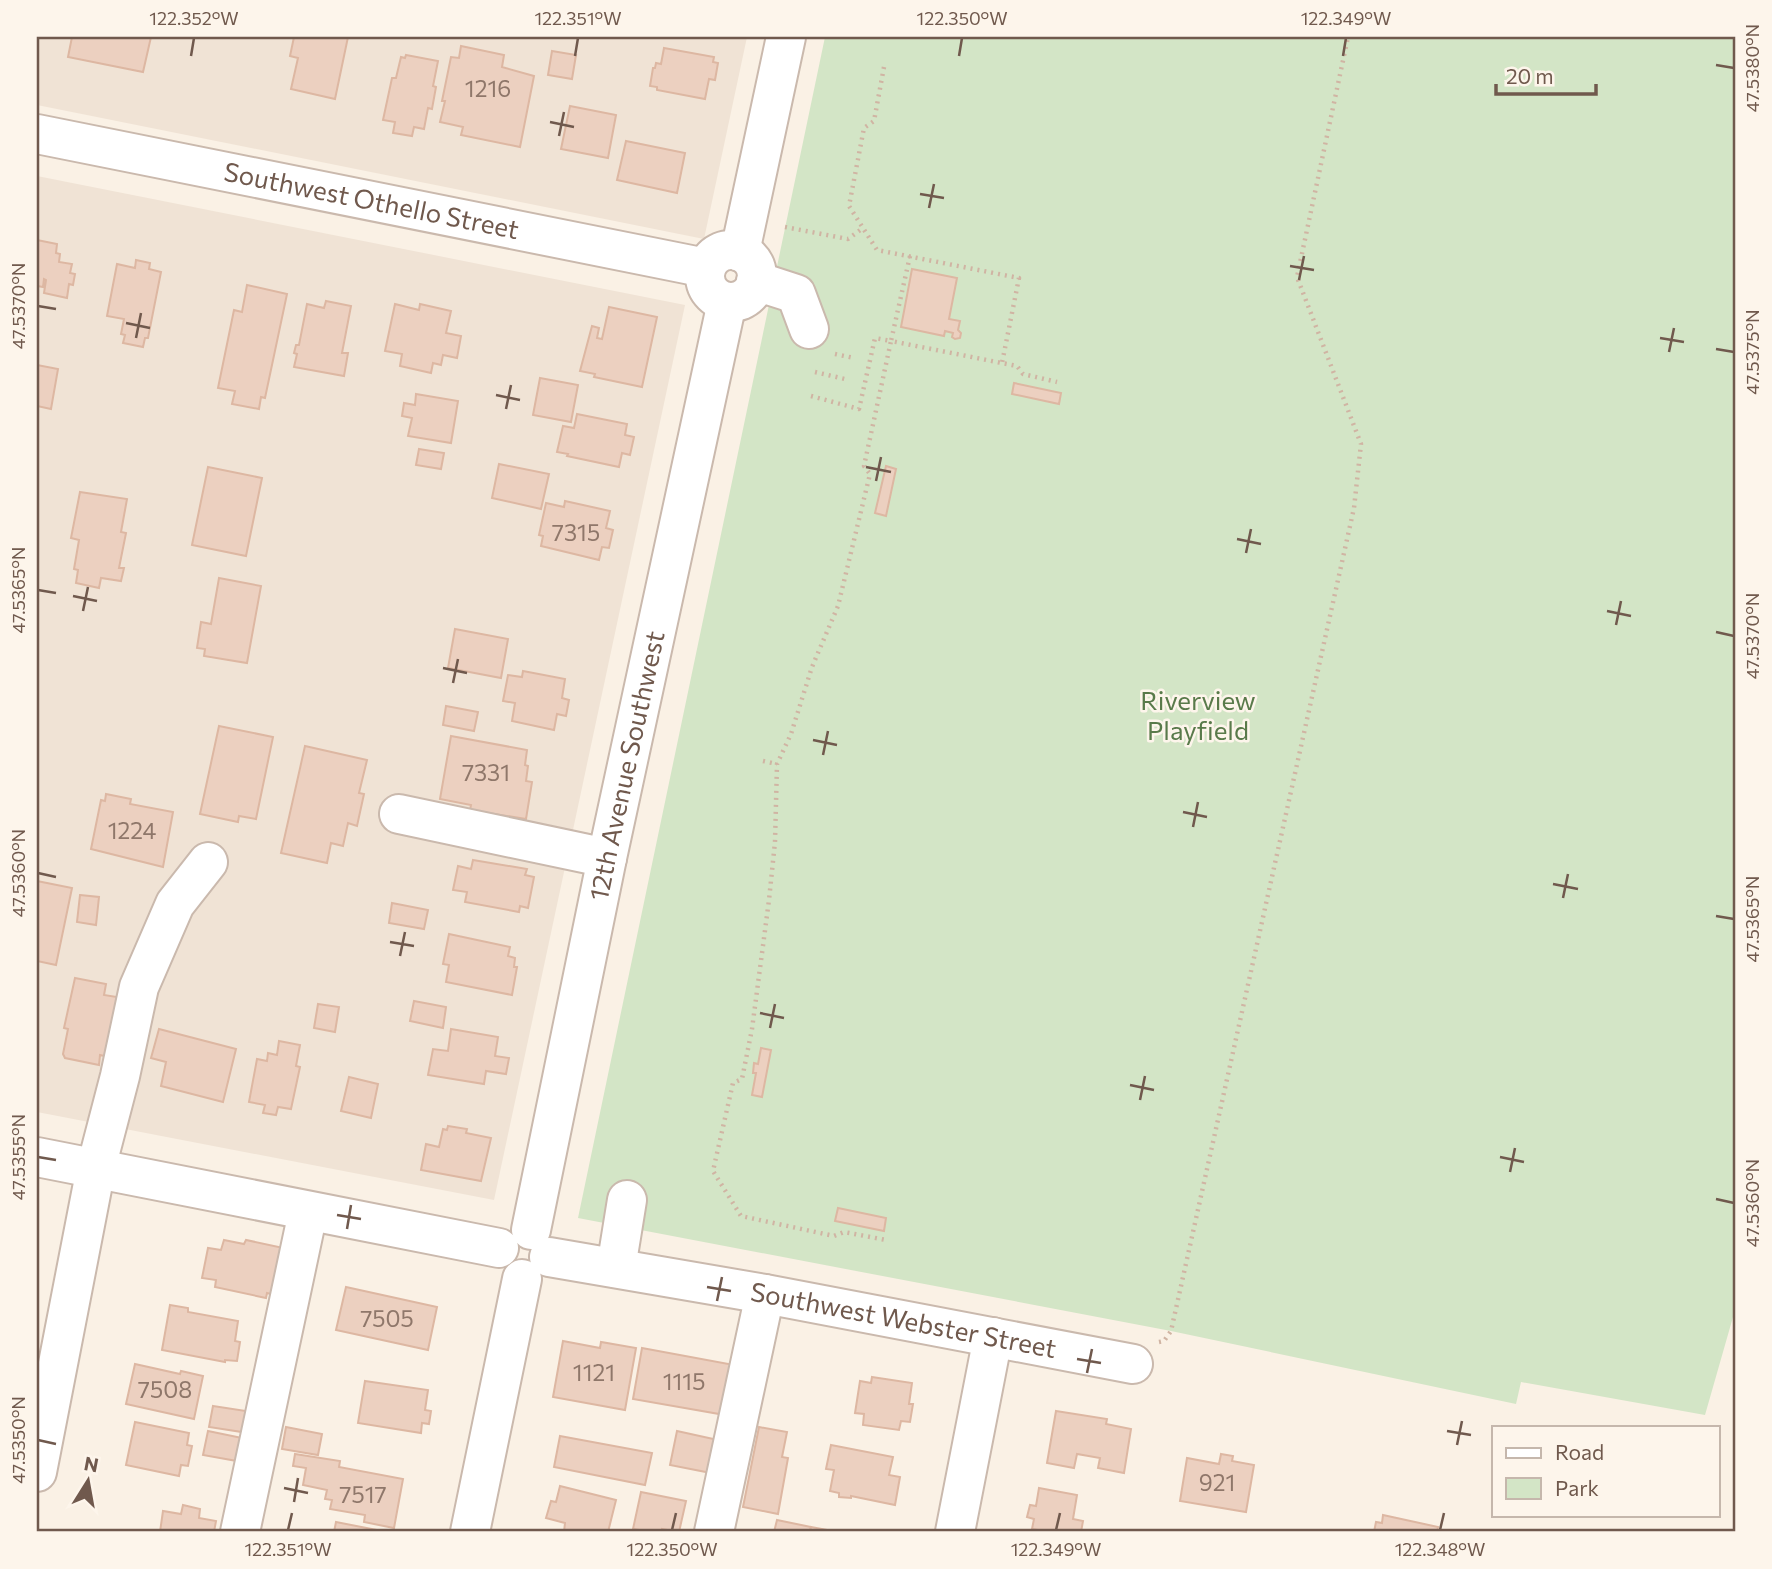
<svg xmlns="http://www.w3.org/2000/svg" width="1772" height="1569" viewBox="0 0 1772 1569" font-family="Commissioner,sans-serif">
	<rect width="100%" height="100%" fill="#faf1e5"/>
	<g fill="#f0e3d5">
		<polygon points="37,37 747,37 704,239 37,105"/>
		<polygon points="37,176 685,305 494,1200 37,1112"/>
	</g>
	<polygon fill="#d3e5c6" points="825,37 1735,37 1735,1310 1705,1415 1521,1382 1516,1404 1171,1331 578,1218"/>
	<g fill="#ecd0c0" stroke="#ddb7a2" stroke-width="2">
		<polygon points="72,37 151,37 143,72 68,57"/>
		<polygon points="294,37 348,37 335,99 291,89 298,58 290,56"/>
		<polygon points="461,46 504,55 502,67 534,76 520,147 461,135 463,127 440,122 445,101 442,101 451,57 459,58"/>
		<polygon points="664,48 714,57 713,62 718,63 715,80 709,79 705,99 657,90 657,87 650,86 653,68 655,68 656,63 661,64"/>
		<polygon points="552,51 576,55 572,79 548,75"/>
		<polygon points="406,55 438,61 433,86 436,87 432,109 428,108 424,129 414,127 412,136 393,133 395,122 383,120 392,78 396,78 401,57 405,58"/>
		<polygon points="570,106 616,115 608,158 561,149"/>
		<polygon points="626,141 685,153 677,193 617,180"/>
		<polygon points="37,240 57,244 56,253 60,254 59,262 72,264 70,273 75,274 73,285 69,284 67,298 44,293 46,280 44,279 43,287 37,286"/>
		<polygon points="136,260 150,263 149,269 161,272 148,338 145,338 143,347 123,343 125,335 121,334 124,319 107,316 117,264 135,268"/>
		<polygon points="912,269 957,278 949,319 960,321 958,330 961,333 960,338 955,339 952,337 953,333 945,331 944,336 901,327"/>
		<polygon points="247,285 287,294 265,398 261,397 259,409 232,404 235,391 218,388 234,310 242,312"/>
		<polygon points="326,301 351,306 342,353 348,353 344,376 294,367 297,354 294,353 296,345 299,345 307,304 324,308"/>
		<polygon points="395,304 419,310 420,304 451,311 446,333 461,336 457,358 443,355 441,365 433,363 431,373 400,366 402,354 385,351"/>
		<polygon points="609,307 657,317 642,387 594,377 595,374 580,371 592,326 599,328 597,338 602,339"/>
		<polygon points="37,365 58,369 51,409 37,406"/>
		<polygon points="540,378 578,385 571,422 533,415"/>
		<polygon points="1014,383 1061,393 1059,404 1012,394"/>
		<polygon points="416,394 458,401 451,443 408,436 412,418 402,416 404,403 415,405"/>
		<polygon points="577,414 627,424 625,435 634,437 630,455 622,453 619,467 567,456 568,454 557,452 563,426 574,428"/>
		<polygon points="419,449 444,453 441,469 416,465"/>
		<polygon points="499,464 549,474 541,509 492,498"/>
		<polygon points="886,466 896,469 886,516 875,513"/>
		<polygon points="208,467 262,478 246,556 192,545"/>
		<polygon points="80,492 127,499 121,532 126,533 119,568 124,568 121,581 101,578 99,588 76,583 78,570 74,569 79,540 71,538"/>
		<polygon points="565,501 610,511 606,528 613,530 609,548 602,547 599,560 541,546 543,536 539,535 546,503 564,507"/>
		<polygon points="219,578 261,586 247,663 204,656 205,649 197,648 201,622 211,624"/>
		<polygon points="455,629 508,639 501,678 448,668"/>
		<polygon points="523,671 565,679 562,698 569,700 566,716 557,714 554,730 512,721 515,703 503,701 508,675 522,677"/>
		<polygon points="446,706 478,712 474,731 443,725"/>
		<polygon points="219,726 273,737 256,819 239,816 238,822 200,814"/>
		<polygon points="451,736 527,750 525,765 528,766 526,781 532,782 526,819 470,810 471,805 440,799"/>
		<polygon points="305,746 367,760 359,793 364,794 357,826 348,823 343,846 331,843 327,863 281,853"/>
		<polygon points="106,794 131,799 130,804 173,812 163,867 91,849 101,800 105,801"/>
		<polygon points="473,860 527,869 525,875 534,877 528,908 520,906 519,912 465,902 467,892 453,890 458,866 471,869"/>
		<polygon points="37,881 72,888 56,965 37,961"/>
		<polygon points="80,895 99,897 96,925 77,922"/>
		<polygon points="392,903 428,910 424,929 389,923"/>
		<polygon points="449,934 510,947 508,956 515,958 514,967 517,967 512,995 446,982 449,965 443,964"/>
		<polygon points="75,978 106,984 104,995 123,998 113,1058 100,1055 99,1065 65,1058 63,1054 68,1029 64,1028"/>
		<polygon points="414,1001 446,1007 443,1028 410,1021"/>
		<polygon points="318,1004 339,1007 335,1032 314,1028"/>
		<polygon points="159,1029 236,1049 223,1102 161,1086 166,1062 151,1058"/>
		<polygon points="451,1029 498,1037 495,1056 509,1058 506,1074 486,1071 484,1084 428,1075 433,1049 448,1051"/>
		<polygon points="279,1041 300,1045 296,1066 300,1067 291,1109 278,1107 276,1115 263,1113 265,1105 249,1102 257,1059 267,1061 268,1053 277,1055"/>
		<polygon points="761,1048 771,1050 762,1097 752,1095 756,1073 753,1073 754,1063 758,1064"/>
		<polygon points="349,1077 378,1084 371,1118 341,1111"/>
		<polygon points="448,1126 467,1129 466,1133 491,1138 481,1181 421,1170 426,1144 439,1147 443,1129 447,1130"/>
		<polygon points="838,1208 886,1218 884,1231 835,1221"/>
		<polygon points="224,1240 244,1244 246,1240 288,1249 279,1296 267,1293 266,1298 215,1287 216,1280 202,1278 208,1248 221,1250"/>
		<polygon points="346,1287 437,1307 428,1350 336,1330"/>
		<polygon points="170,1305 188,1308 188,1312 238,1321 235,1341 240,1342 237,1361 225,1360 225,1362 162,1350"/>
		<polygon points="563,1341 600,1348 601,1342 636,1348 625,1410 553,1397"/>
		<polygon points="642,1348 734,1365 725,1415 633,1399"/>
		<polygon points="135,1364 180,1374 181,1371 203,1376 194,1419 126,1404"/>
		<polygon points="872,1377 912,1383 909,1404 913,1404 910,1422 901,1421 899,1430 863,1425 864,1414 855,1413 860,1381 871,1383"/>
		<polygon points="365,1381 428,1390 425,1410 431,1411 429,1424 422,1423 421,1433 358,1423"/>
		<polygon points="213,1406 246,1411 242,1432 209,1427"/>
		<polygon points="1056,1411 1107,1419 1106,1424 1131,1429 1124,1473 1098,1468 1100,1458 1077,1454 1074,1468 1047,1463"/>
		<polygon points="135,1422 189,1433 187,1445 192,1446 188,1466 181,1465 179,1476 126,1465"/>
		<polygon points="286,1427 322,1434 318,1455 282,1449"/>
		<polygon points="759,1427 787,1432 782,1457 788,1458 778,1514 743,1507"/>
		<polygon points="208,1431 242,1438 237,1461 203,1455"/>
		<polygon points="677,1431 718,1440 711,1473 670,1465"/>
		<polygon points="560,1436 652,1453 645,1485 554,1467"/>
		<polygon points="831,1445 893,1457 889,1475 900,1477 895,1505 851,1496 851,1498 839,1497 839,1493 830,1491 834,1470 826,1469"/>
		<polygon points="295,1454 340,1461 339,1467 403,1479 394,1528 364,1522 365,1515 330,1509 332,1500 325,1499 327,1490 303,1485 306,1468 293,1466"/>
		<polygon points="1221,1454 1233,1456 1232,1461 1254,1465 1246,1512 1180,1501 1187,1458 1219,1464"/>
		<polygon points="560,1486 616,1500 608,1532 564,1532 565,1523 546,1518 551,1501 556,1502"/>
		<polygon points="1039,1488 1077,1495 1073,1519 1083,1521 1081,1532 1050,1532 1032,1529 1034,1519 1027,1517 1030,1505 1036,1506"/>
		<polygon points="641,1492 686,1501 679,1532 662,1529 662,1532 652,1532 633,1529"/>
		<polygon points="183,1505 200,1509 199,1518 216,1521 214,1532 160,1532 163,1511 181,1514"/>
		<polygon points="1383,1515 1438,1527 1437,1532 1374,1532 1376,1522 1382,1523"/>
		<polygon points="777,1520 811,1527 810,1532 774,1532"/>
		<polygon points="336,1522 387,1532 334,1532"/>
		<polygon points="811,1527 838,1532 810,1532"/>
	</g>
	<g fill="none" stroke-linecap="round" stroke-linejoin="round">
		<g stroke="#cab9ad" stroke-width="42">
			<g id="minor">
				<path id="s1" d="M37 134 706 268"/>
				<circle cx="731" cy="276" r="26"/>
				<polyline points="740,252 786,37"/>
				<polyline points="756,281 796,294 809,329"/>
				<polyline points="399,814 607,858"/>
				<polyline points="37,1157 499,1248"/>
				<path id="s2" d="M531 1230 607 858 727 302"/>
				<path id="s3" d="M549 1257 765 1294 1133 1364"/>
				<polyline points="616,1268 627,1200"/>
				<polyline points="37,1472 96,1168 120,1076 139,987 175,904 208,862"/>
				<polyline points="240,1532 308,1212"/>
				<polyline points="470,1532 522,1279"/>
				<polyline points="714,1532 765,1294"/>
				<polyline points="955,1532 993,1337"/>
			</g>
		</g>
		<g stroke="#d0b4a3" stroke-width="4.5" stroke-dasharray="2 5" stroke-linecap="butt">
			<polyline points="884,67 874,121 864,128 849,206 877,250 1019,278 1002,363"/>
			<polyline points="785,227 848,239 863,228"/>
			<polyline points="910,256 891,341 1017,366 1023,374 1057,382"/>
			<polyline points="835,354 854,358"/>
			<polyline points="815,372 849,380"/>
			<polyline points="811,396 859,409 875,338 891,341 864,466 870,474 838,606 812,667 791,734 777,764 775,842 769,900 752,1029 742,1079 733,1083 713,1171 741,1216 834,1236 844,1232 886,1240"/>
			<polyline points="763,761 777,764"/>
			<polyline points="1159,1342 1164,1341 1171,1331 1354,508 1361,444 1297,277 1348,37"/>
		</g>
		<use href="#minor" stroke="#fff" stroke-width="38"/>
	</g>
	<path fill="none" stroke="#70594d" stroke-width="2.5" d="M191 56 194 38M575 56 578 38M959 56 962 38M1343 56 1346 38M1716 65 1734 68M550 122 574 127M559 136 564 112M920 194 944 198M929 208 934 184M1290 266 1314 270M1299 280 1304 256M38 306 56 309M126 323 150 328M136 338 141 313M1660 338 1684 342M1716 349 1734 352M1669 352 1674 328M496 395 520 400M506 409 511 385M866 467 891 472M876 481 881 457M1237 539 1261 544M1246 553 1251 529M38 590 56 593M73 596 97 601M83 611 88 587M1607 611 1631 616M1616 625 1621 601M1716 632 1734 636M443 668 467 673M453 683 458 659M813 740 837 745M823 755 828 731M1183 812 1207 817M1193 827 1198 802M38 873 56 877M1553 884 1578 889M1563 898 1568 874M1716 916 1734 919M390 942 414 946M400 956 405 932M760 1013 784 1018M770 1028 775 1004M1130 1085 1154 1090M1140 1100 1145 1076M38 1157 56 1160M1500 1157 1524 1162M1510 1172 1515 1148M1716 1199 1734 1203M337 1215 361 1219M347 1229 351 1205M707 1287 731 1291M717 1301 722 1277M1077 1359 1101 1363M1087 1373 1092 1349M1447 1431 1471 1435M38 1440 56 1444M1457 1445 1462 1421M284 1488 308 1493M294 1502 298 1478M288 1530 292 1513M672 1530 676 1513M1056 1530 1060 1513M1440 1530 1444 1513"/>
	<g text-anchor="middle" stroke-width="5" stroke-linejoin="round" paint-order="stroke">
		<g font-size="23" fill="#8f776a">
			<text x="488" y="97">1216</text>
			<text x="576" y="541">7315</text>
			<text x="486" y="781">7331</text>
			<text x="132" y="839">1224</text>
			<text x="387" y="1327">7505</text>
			<text x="594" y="1381">1121</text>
			<text x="684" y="1390">1115</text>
			<text x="165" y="1398">7508</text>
			<text x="1217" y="1491">921</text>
			<text x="363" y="1503">7517</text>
		</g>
		<g font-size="26" fill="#70594d" stroke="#fdf5eb">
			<text dy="9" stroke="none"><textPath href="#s1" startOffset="341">Southwest Othello Street</textPath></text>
			<text dy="9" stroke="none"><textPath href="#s2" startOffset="474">12th Avenue Southwest</textPath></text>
			<text dy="9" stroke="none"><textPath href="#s3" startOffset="360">Southwest Webster Street</textPath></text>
		</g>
		<g font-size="26" fill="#597a4a" stroke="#fdf5eb">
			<text x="1198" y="710">Riverview<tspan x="1198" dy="30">Playfield</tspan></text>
		</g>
	</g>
	<rect width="1772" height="1569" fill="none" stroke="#fdf5eb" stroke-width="77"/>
	<rect x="1492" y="1426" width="228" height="91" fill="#fdf5eb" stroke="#c5b7ac" stroke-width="2"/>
	<rect x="1506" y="1448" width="35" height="10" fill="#ffffff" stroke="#c5b7ac" stroke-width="2"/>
	<text x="1555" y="1460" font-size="21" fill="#70594d">Road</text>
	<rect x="1506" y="1478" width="35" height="21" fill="#d3e5c6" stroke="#c5b7ac" stroke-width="2"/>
	<text x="1555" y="1496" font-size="21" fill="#70594d">Park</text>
	<g transform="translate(88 1481) rotate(11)" stroke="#fdf5eb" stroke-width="5" paint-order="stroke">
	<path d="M0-5L12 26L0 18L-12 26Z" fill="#70594d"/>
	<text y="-10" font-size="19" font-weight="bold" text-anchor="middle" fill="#70594d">N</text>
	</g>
	<path d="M1496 84v10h100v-10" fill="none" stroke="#70594d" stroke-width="3.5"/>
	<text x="1506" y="84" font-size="21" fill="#70594d" stroke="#fdf5eb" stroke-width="5" paint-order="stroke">20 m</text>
	<rect x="38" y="38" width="1696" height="1492" fill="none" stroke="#70594d" stroke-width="2.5"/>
	<g font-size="18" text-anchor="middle" fill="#70594d">
		<text x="194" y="25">122.352°W</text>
		<text x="578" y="25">122.351°W</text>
		<text x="962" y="25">122.350°W</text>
		<text x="1346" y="25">122.349°W</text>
		<text transform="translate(1753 68) rotate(-90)" y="6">47.5380°N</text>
		<text transform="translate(19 306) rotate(-90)" y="6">47.5370°N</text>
		<text transform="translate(1753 352) rotate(-90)" y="6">47.5375°N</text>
		<text transform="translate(19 590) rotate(-90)" y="6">47.5365°N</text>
		<text transform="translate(1753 636) rotate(-90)" y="6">47.5370°N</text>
		<text transform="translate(19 873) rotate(-90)" y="6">47.5360°N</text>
		<text transform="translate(1753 919) rotate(-90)" y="6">47.5365°N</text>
		<text transform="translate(19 1157) rotate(-90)" y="6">47.5355°N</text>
		<text transform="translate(1753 1203) rotate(-90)" y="6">47.5360°N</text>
		<text transform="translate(19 1440) rotate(-90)" y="6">47.5350°N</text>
		<text x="288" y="1556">122.351°W</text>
		<text x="672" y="1556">122.350°W</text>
		<text x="1056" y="1556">122.349°W</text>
		<text x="1440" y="1556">122.348°W</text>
	</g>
</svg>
